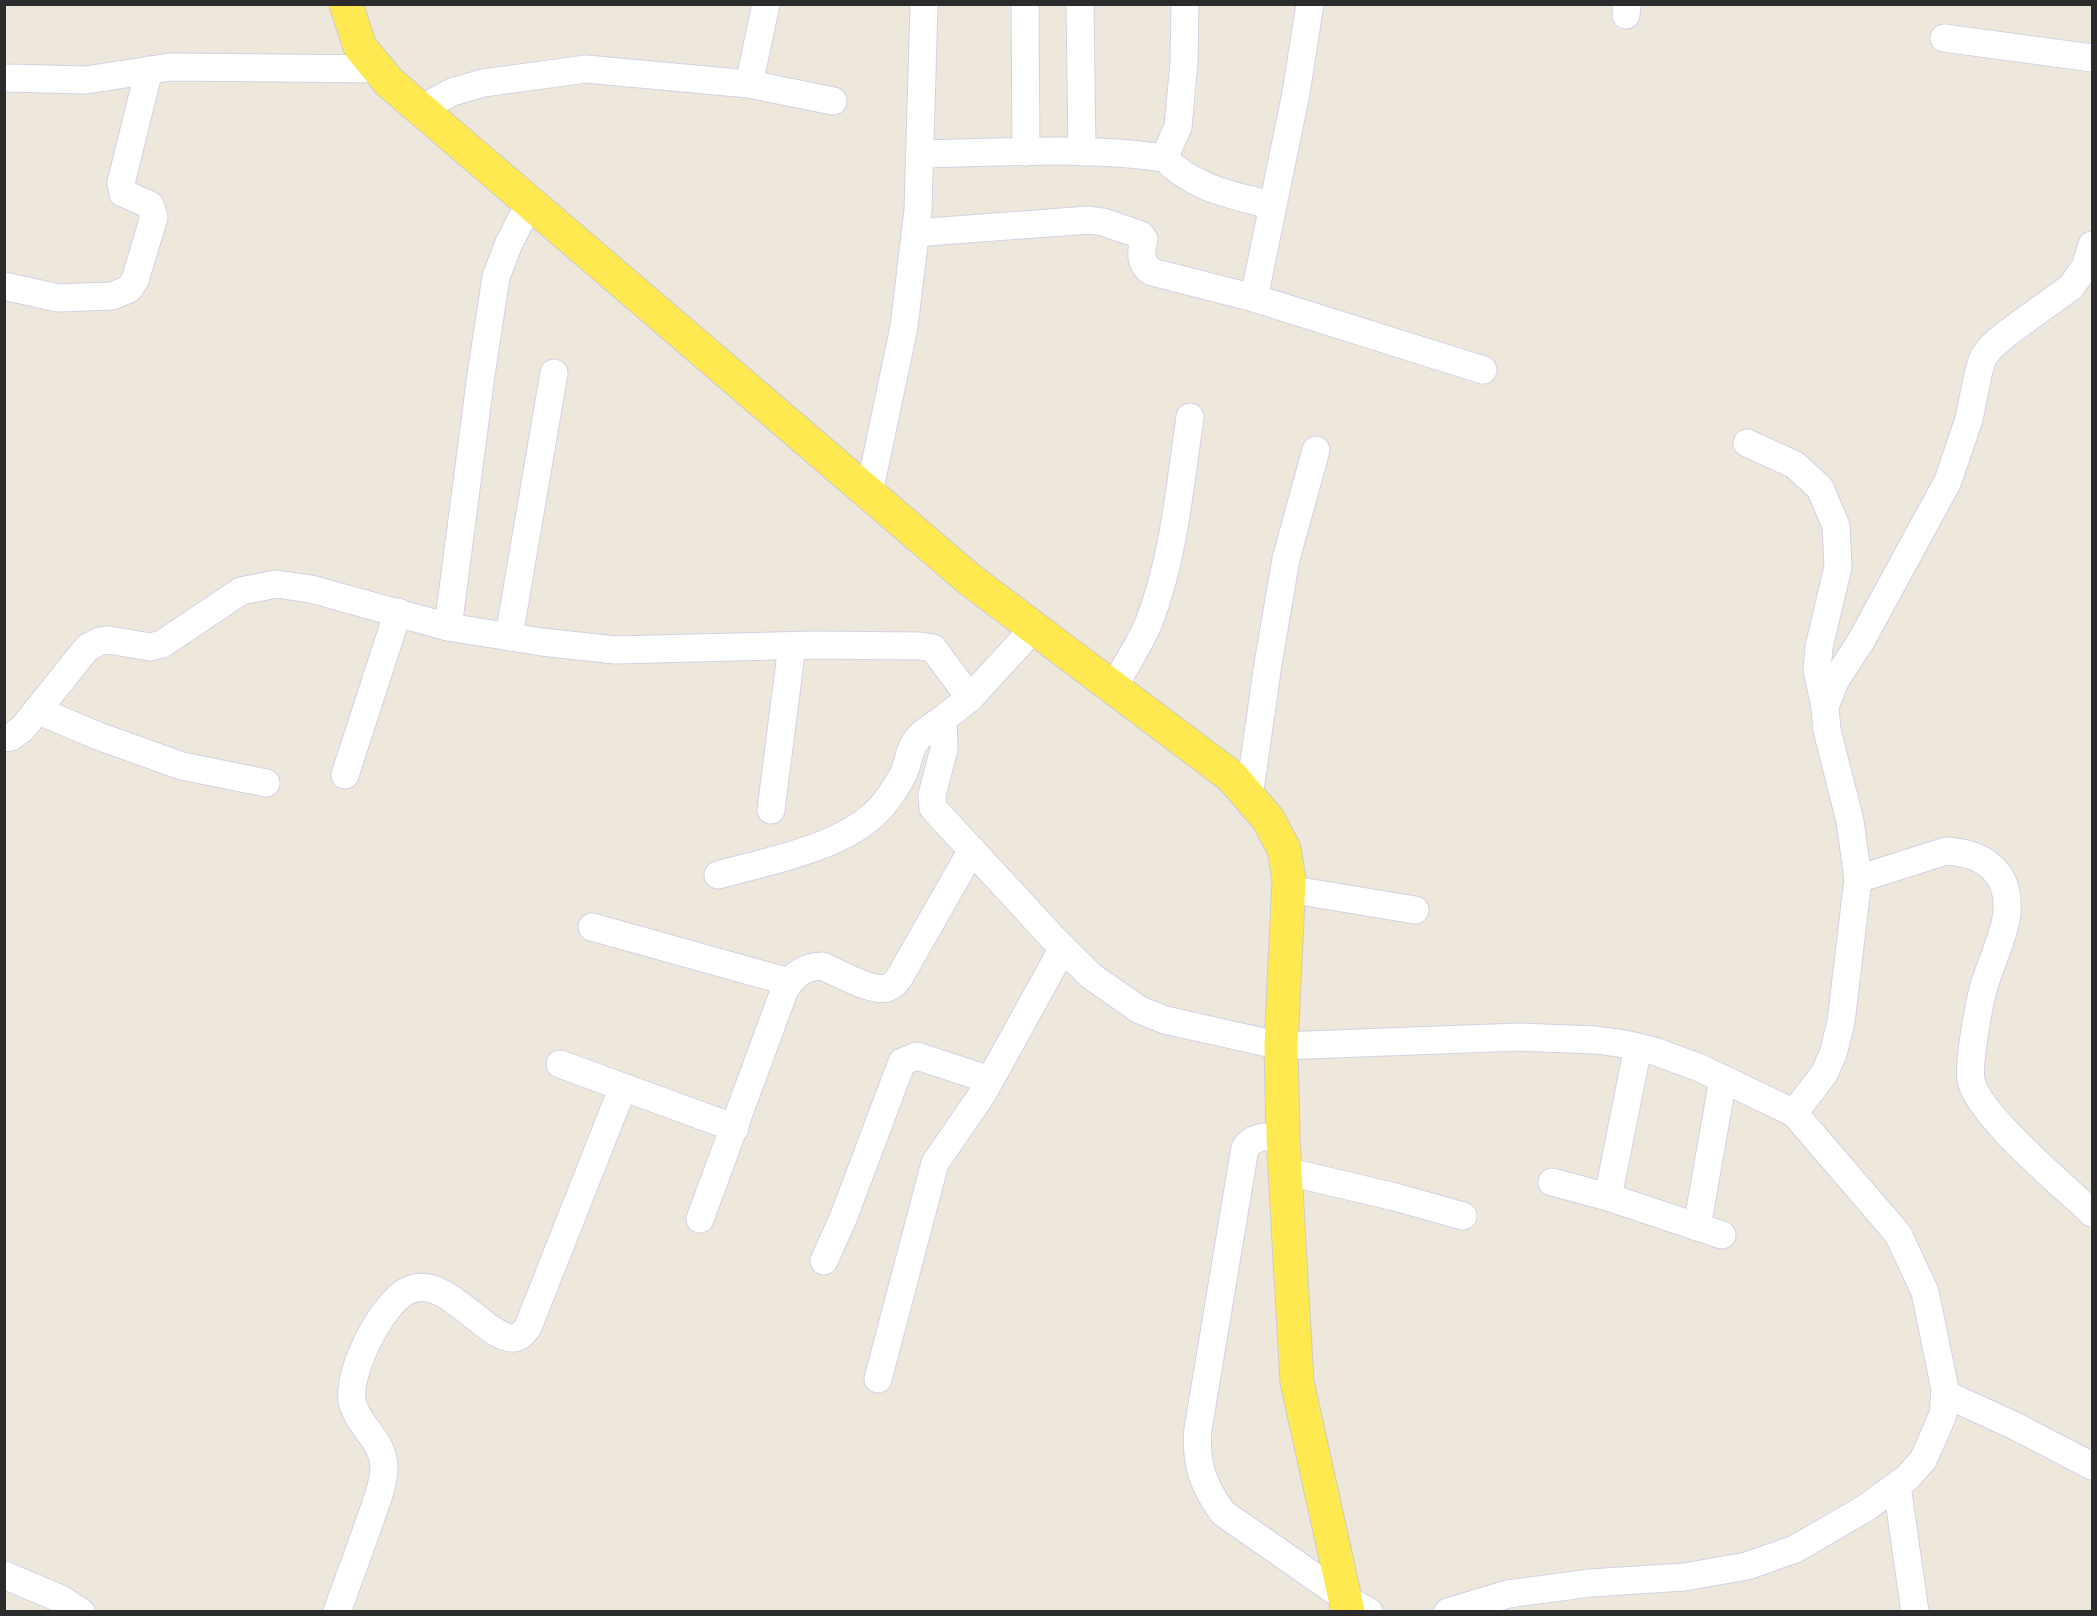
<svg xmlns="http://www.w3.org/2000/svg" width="2097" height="1616" viewBox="0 0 2097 1616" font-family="'Varela Round',sans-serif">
	<rect width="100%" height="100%" fill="#eee8dc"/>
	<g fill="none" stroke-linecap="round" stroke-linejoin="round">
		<g stroke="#d1d2e5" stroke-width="29">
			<g id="minor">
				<polyline points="1025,4 1026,152"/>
				<polyline points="1080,4 1082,152"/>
				<polyline points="1626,15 1627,4"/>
				<polyline points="1944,38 2092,58"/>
				<polyline points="4,78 86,80 170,67 378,69"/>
				<polyline points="749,84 766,4"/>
				<polyline points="421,109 452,92 483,83 586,69 749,84 833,101"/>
				<path d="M919 154C1000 153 1084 146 1164 158L1178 127 1184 63 1185 4"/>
				<path d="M1164 158C1196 190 1231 194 1273 206"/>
				<path d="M915 233 1089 220 1103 222 1141 235 1144 239C1141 252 1139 264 1152 272L1254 298 1483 370"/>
				<polyline points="4,286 58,298 112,296 129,289 135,280 154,217 150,205 123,193 121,183 149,70"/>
				<polyline points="1254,298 1296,93 1310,4"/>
				<polyline points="1747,443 1795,465 1820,488 1836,526 1838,567 1819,647 1817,670 1825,707"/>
				<polyline points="869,493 904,327 918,210 924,4"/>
				<polyline points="448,627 481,375 496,277 509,243 530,203"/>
				<polyline points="509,636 554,373"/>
				<path d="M1114 687C1125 666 1140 644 1149 622 1174 558 1180 485 1190 417"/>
				<polyline points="970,698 943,719 944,749 932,795 933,808 1052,937 1091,976 1140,1010 1165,1020 1281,1046 1519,1037 1596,1040 1625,1044 1654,1051 1700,1068 1794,1113 1898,1234 1925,1292 1945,1389 1943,1414 1936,1431 1923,1460 1907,1478 1864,1509 1795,1549 1747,1566 1684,1577 1590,1583 1508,1594 1448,1612"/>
				<polyline points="37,710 98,736 182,766 266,783"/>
				<polyline points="4,738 11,737 23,728 87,648 100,641 109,640 150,647 162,644 241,591 276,584 311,589 448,627 542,642 615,650 814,645 919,646 933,648 970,698 1034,628"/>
				<polyline points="345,775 398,612"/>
				<polyline points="1249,797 1268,664 1286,559 1316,450"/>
				<polyline points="771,810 792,646"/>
				<path d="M718 875C771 860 853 847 887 800 893 792 899 782 904 773 908 763 909 751 915 742 922 732 933 726 943 719"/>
				<path d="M1858 879 1946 851C1983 853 2010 871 2007 912 2006 931 1990 966 1984 986 1979 1003 1968 1064 1971 1080 1977 1114 2065 1187 2092 1213"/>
				<polyline points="1288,889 1415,910"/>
				<polyline points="592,927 789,982"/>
				<polyline points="560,1064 735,1128"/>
				<polyline points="1794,1113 1824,1074 1833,1054 1841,1022 1858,879 1850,821 1827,730 1825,707 1835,681 1861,641 1948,481 1969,419 1979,370 1983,358 1990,348 2006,334 2071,287 2085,267 2092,245"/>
				<path d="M1283 1136C1269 1137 1253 1135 1245 1148L1198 1429C1195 1463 1203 1486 1223 1513L1345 1598 1369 1612"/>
				<polyline points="1285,1171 1395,1197 1463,1216"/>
				<polyline points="1552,1182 1608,1197 1722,1235"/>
				<polyline points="1608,1197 1638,1047"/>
				<path d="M700 1219 783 994C791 977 801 967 822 966 837 972 876 995 889 987 898 983 902 972 907 964L972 850"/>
				<polyline points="1697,1227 1723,1079"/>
				<polyline points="824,1261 844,1216 902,1062 917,1056 990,1080"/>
				<polyline points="878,1379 935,1163 983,1093 1063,948"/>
				<polyline points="1945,1394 2013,1425 2092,1466"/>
				<polyline points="1897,1486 1915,1612"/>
				<polyline points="4,1575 61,1599 81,1612"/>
				<path d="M337 1612C347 1583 358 1555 368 1526 374 1508 383 1489 384 1469 384 1440 361 1430 353 1405 344 1378 381 1304 407 1291 445 1271 485 1340 514 1338 521 1337 524 1332 528 1327L623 1087"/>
			</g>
		</g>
		<g stroke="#ccc" stroke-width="35">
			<polyline id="major" points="346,4 360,47 389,82 969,579 1232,777 1268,819 1284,849 1289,879 1281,1046 1283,1136 1297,1382 1348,1612"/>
		</g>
		<use href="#minor" stroke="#fff" stroke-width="27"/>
		<use href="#major" stroke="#fee951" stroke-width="33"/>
	</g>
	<rect width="2097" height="1616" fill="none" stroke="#2b2b2b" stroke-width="12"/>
</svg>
